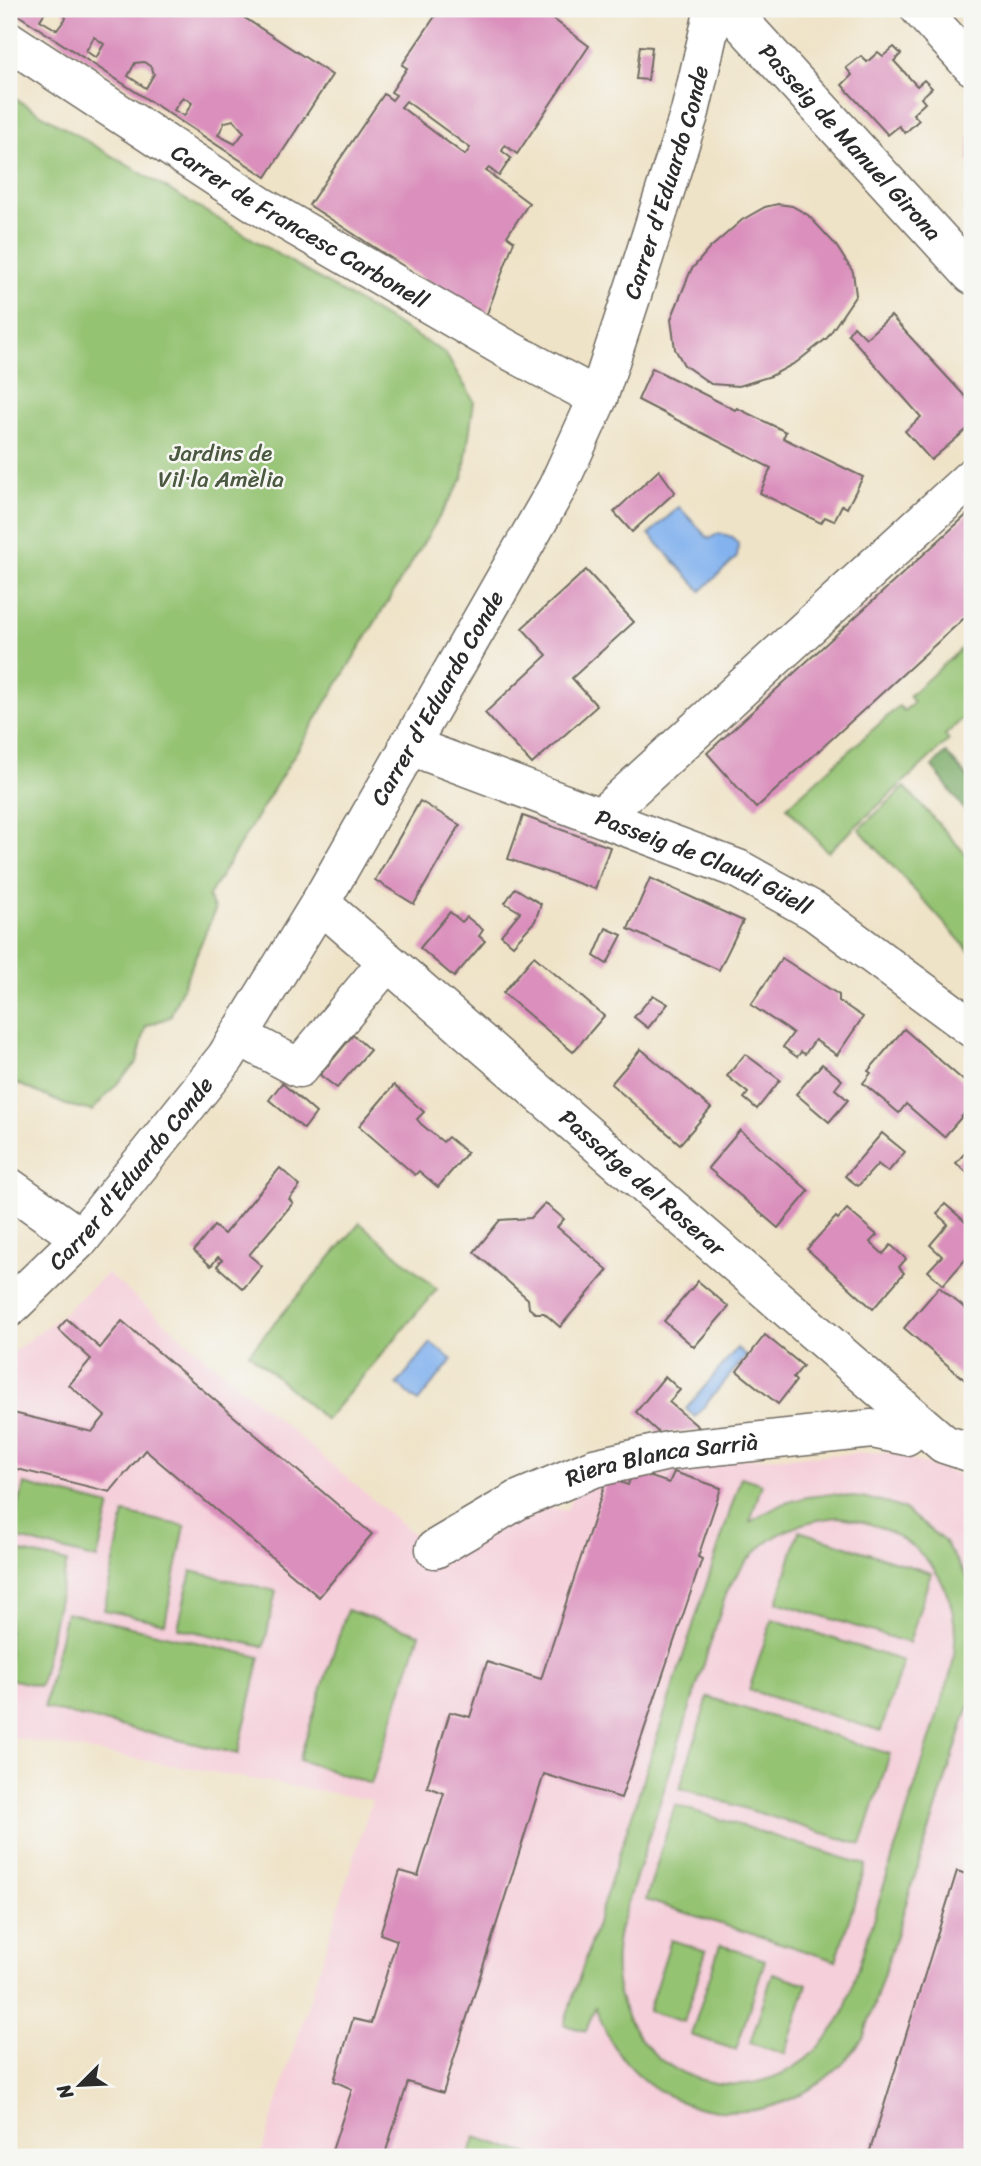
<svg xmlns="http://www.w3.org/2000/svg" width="981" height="2166" viewBox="0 0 981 2166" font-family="Sriracha,sans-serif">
	<rect width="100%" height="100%" fill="#f6f6f2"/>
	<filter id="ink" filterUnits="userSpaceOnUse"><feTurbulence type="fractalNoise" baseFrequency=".0143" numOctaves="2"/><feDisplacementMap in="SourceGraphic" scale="14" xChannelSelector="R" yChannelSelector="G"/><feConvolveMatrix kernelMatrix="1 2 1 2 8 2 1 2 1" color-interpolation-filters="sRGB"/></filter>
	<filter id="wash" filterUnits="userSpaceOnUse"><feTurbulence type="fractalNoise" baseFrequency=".00686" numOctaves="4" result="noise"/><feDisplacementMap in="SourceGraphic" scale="28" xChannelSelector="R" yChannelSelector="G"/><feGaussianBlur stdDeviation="1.57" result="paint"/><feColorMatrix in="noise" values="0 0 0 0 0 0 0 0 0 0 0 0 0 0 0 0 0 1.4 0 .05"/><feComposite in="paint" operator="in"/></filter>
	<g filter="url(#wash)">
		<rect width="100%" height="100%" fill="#efe3c7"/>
		<polygon fill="#f5cfda" points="107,1273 419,1539 543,1505 566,1511 577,1487 633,1464 887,1452 957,1474 972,1488 972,2157 260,2157 372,1800 9,1737 9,1355 59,1317"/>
		<g fill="#94c372" stroke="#60774e" stroke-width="2" fill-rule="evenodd">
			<polygon points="9,95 445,353 474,401 463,478 208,897 215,910 170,1017 146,1026 137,1062 92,1111 66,1105 9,1080"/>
			<polygon points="972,639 972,710 945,735 949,740 828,852 787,807 899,706 904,711 914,702 909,696"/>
			<polygon points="905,787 972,861 972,954 859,829"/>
			<polygon points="360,1223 437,1289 326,1420 249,1353"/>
			<path d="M741 1477 762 1484 750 1522 782 1504 807 1497 832 1494 881 1501 905 1510 944 1541 972 1586V1696L864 2036C804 2128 679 2142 613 2045 605 2034 601 2019 595 2007L586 2031 564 2025ZM838 1517C921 1527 970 1589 951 1672L844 2012C773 2146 589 2079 619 1931L727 1591C751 1545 787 1522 838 1517Z"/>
			<polygon points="24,1484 110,1506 97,1559 11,1537"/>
			<polygon points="124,1513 185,1526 165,1623 104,1610"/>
			<polygon points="799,1531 931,1573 909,1643 777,1602"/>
			<polygon points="9,1549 67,1562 40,1686 9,1679"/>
			<polygon points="191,1571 276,1591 264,1647 178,1628"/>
			<polygon points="347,1610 420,1634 371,1784 299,1760"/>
			<polygon points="66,1612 260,1657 238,1754 44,1708"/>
			<polygon points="772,1619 903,1661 881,1731 749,1690"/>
			<polygon points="708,1697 890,1754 861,1845 680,1788"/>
			<polygon points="675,1805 866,1865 836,1961 646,1900"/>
			<polygon points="671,1940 706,1951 684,2022 648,2011"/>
			<polygon points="720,1945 765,1960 736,2050 691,2035"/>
			<polygon points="773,1973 807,1984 785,2054 750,2043"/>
			<polygon points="475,2137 539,2157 469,2157"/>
		</g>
		<polygon fill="#77a964" stroke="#516a48" stroke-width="2" points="946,753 972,782 972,820 932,766"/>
		<g fill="#83b2ee" stroke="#576e8c" stroke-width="2">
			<polygon points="679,507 709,539 719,533 733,537 738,544 737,557 701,591 649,534"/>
			<polygon points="431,1343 452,1360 418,1402 397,1384"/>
			<polygon points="737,1348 746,1356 695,1417 686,1409"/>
		</g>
		<g id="blocks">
			<g fill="#da8fbc" fill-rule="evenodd">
				<path d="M9 9H47L40 20 57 30 66 18 63 9H231L332 75 266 177ZM94 37 104 44 96 58 86 51ZM144 62 151 67 154 74 146 88 128 76 135 63ZM183 97 192 103 184 116 174 110ZM233 120 244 132 235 144 218 135 225 122Z"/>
				<path d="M440 9H540L589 46 517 154 505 145 502 151 511 158 499 176 489 168 486 171 529 203 507 236 514 241 485 319 309 205 384 94 392 100 396 95 391 92 407 68 402 65ZM406 101 470 148 465 155 401 107Z"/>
				<polygon points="640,46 652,47 648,80 636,79"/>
				<polygon points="894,47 901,54 894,61 917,86 924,80 932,88 921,98 925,103 913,114 919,120 905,133 899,126 888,135 842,85 852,75 846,68 861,56 867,62 878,52 883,56"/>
				<polygon points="969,136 972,136 972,162 968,162"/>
				<polygon points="778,204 792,206 808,215 835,244 853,272 856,295 827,338 797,362 771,376 739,386 711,384 684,365 675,349 671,319 691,270 709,249 742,220 765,207"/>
				<polygon points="891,316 972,404 972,425 931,460 905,431 921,417 848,334 854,326 866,338"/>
				<polygon points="652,368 735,410 737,408 776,427 786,432 783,438 863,477 847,508 842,505 834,521 825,517 821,523 760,493 771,468 638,400"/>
				<polygon points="659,470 675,492 632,532 614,512"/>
				<polygon points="972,510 972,611 756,808 707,753"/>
				<polygon points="586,570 634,622 572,678 597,706 532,764 485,713 547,655 522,628"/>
				<polygon points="420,801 460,825 414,904 375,880"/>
				<polygon points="523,816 610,847 595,889 508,859"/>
				<polygon points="650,878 743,921 719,970 628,929"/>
				<polygon points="515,888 541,904 535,921 513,945 501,935 520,912 505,903"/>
				<polygon points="450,912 462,922 467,917 483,930 479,936 485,941 454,977 420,948"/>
				<polygon points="606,928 622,935 607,964 594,956"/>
				<polygon points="534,956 604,1016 573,1052 503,993"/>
				<polygon points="782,958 839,995 839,1001 863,1017 837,1055 815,1040 805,1054 801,1052 797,1057 783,1047 793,1033 751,1005"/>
				<polygon points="653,995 668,1004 648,1028 634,1017"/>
				<polygon points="904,1029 972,1088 972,1105 944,1137 906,1104 899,1113 863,1083 871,1073 868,1071"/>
				<polygon points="353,1035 370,1050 337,1088 320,1075"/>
				<polygon points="641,1049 711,1108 680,1144 611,1084"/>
				<polygon points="745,1054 780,1080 757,1109 744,1098 748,1093 727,1076"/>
				<polygon points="822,1064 842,1080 835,1089 848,1100 829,1122 796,1094"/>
				<polygon points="282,1083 316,1113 304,1129 269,1100"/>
				<polygon points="394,1085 424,1112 417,1119 421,1124 443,1142 448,1137 467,1153 438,1187 419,1171 415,1175 359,1126"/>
				<polygon points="740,1130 809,1191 778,1228 708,1168"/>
				<polygon points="882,1133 905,1152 888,1172 878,1164 858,1186 845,1176"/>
				<polygon points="972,1145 972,1177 956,1163"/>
				<polygon points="280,1168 300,1186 289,1199 293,1203 249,1255 262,1266 243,1289 217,1266 222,1260 218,1257 211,1266 194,1251 214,1226 224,1234"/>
				<polygon points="545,1203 564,1219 557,1227 608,1270 560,1327 544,1313 535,1313 529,1308 528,1299 474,1252 500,1220 531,1218"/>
				<polygon points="945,1204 969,1225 972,1221 972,1252 943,1285 928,1271 942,1256 930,1245 948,1224 937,1214"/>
				<polygon points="847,1209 877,1235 870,1242 883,1254 891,1245 906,1259 899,1267 904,1273 873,1309 807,1249 836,1217 838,1219"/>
				<polygon points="698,1281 729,1307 694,1347 664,1321"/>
				<polygon points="939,1287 972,1314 972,1386 904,1328"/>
				<polygon points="67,1319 100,1348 122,1321 372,1534 319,1597 145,1450 110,1492 9,1467 9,1412 92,1432 105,1416 69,1385 91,1359 58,1329"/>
				<polygon points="765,1335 803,1366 793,1378 796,1381 778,1404 737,1371"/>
				<polygon points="665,1376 680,1390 669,1402 702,1430 659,1433 636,1412"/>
				<polygon points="633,1471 669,1483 674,1472 721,1488 698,1557 702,1559 621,1798 544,1774 443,2093 408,2082 384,2157 330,2157 352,2089 334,2081 353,2019 371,2023 397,1940 380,1934 400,1871 418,1876 444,1793 427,1787 450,1712 470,1717 487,1662 541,1679 607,1478 628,1485"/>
				<polygon points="957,1871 972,1876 972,2012 969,2024 972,2025 972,2122 968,2135 972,2137 966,2157 868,2157"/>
			</g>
		</g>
	</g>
	<g filter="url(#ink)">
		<use href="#blocks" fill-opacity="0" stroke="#706b62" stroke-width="2"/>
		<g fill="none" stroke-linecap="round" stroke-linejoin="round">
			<g stroke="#706b62" stroke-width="41">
				<g id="minor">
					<path id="s1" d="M729 9 972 275"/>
					<polyline points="920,9 972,66"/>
					<path id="s2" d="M9 41 259 205 505 348 598 398"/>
					<path id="s3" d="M408 745 738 869 814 911 972 1028"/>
					<polyline points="602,816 972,477"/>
					<path id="s4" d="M320 903 944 1444 972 1453"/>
					<polyline points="239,1036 299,1068 387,962"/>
					<polyline points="9,1187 81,1238"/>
					<path id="s5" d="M9 1308 81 1238 226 1057 320 903 557 488 598 398 640 270 690 112 714 9"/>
					<path id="s6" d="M435 1549 518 1500 594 1468 668 1451 872 1429 906 1436"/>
				</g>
			</g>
			<use href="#minor" stroke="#fff" stroke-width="38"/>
		</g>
	</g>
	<g text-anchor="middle" stroke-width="5" stroke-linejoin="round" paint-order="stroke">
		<g font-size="23" fill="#2b2b2b" stroke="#f6f6f2">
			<text dy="8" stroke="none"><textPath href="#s1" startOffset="180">Passeig de Manuel Girona</textPath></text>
			<text dy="8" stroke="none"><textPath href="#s5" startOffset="1316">Carrer d'Eduardo Conde</textPath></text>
			<text dy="8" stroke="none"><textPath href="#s2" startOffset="345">Carrer de Francesc Carbonell</textPath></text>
			<text dy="8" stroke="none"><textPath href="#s5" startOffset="749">Carrer d'Eduardo Conde</textPath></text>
			<text dy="8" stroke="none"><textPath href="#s3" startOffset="318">Passeig de Claudi Güell</textPath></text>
			<text dy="8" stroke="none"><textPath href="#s5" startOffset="182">Carrer d'Eduardo Conde</textPath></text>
			<text dy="8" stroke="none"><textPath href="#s4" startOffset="427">Passatge del Roserar</textPath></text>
			<text dy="8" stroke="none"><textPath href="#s6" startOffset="247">Riera Blanca Sarrià</textPath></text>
		</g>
		<g font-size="23" fill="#4a5940" stroke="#f6f6f2">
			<text x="221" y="461">Jardins de<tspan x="221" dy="26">Vil·la Amèlia</tspan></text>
		</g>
	</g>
	<rect width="981" height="2166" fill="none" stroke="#f6f6f2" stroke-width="35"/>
	<g transform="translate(80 2085) rotate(246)" stroke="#f6f6f2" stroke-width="5" paint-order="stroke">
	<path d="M0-5L12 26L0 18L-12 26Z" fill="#2b2b2b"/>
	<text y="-10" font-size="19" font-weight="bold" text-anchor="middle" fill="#2b2b2b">N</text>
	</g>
</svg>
